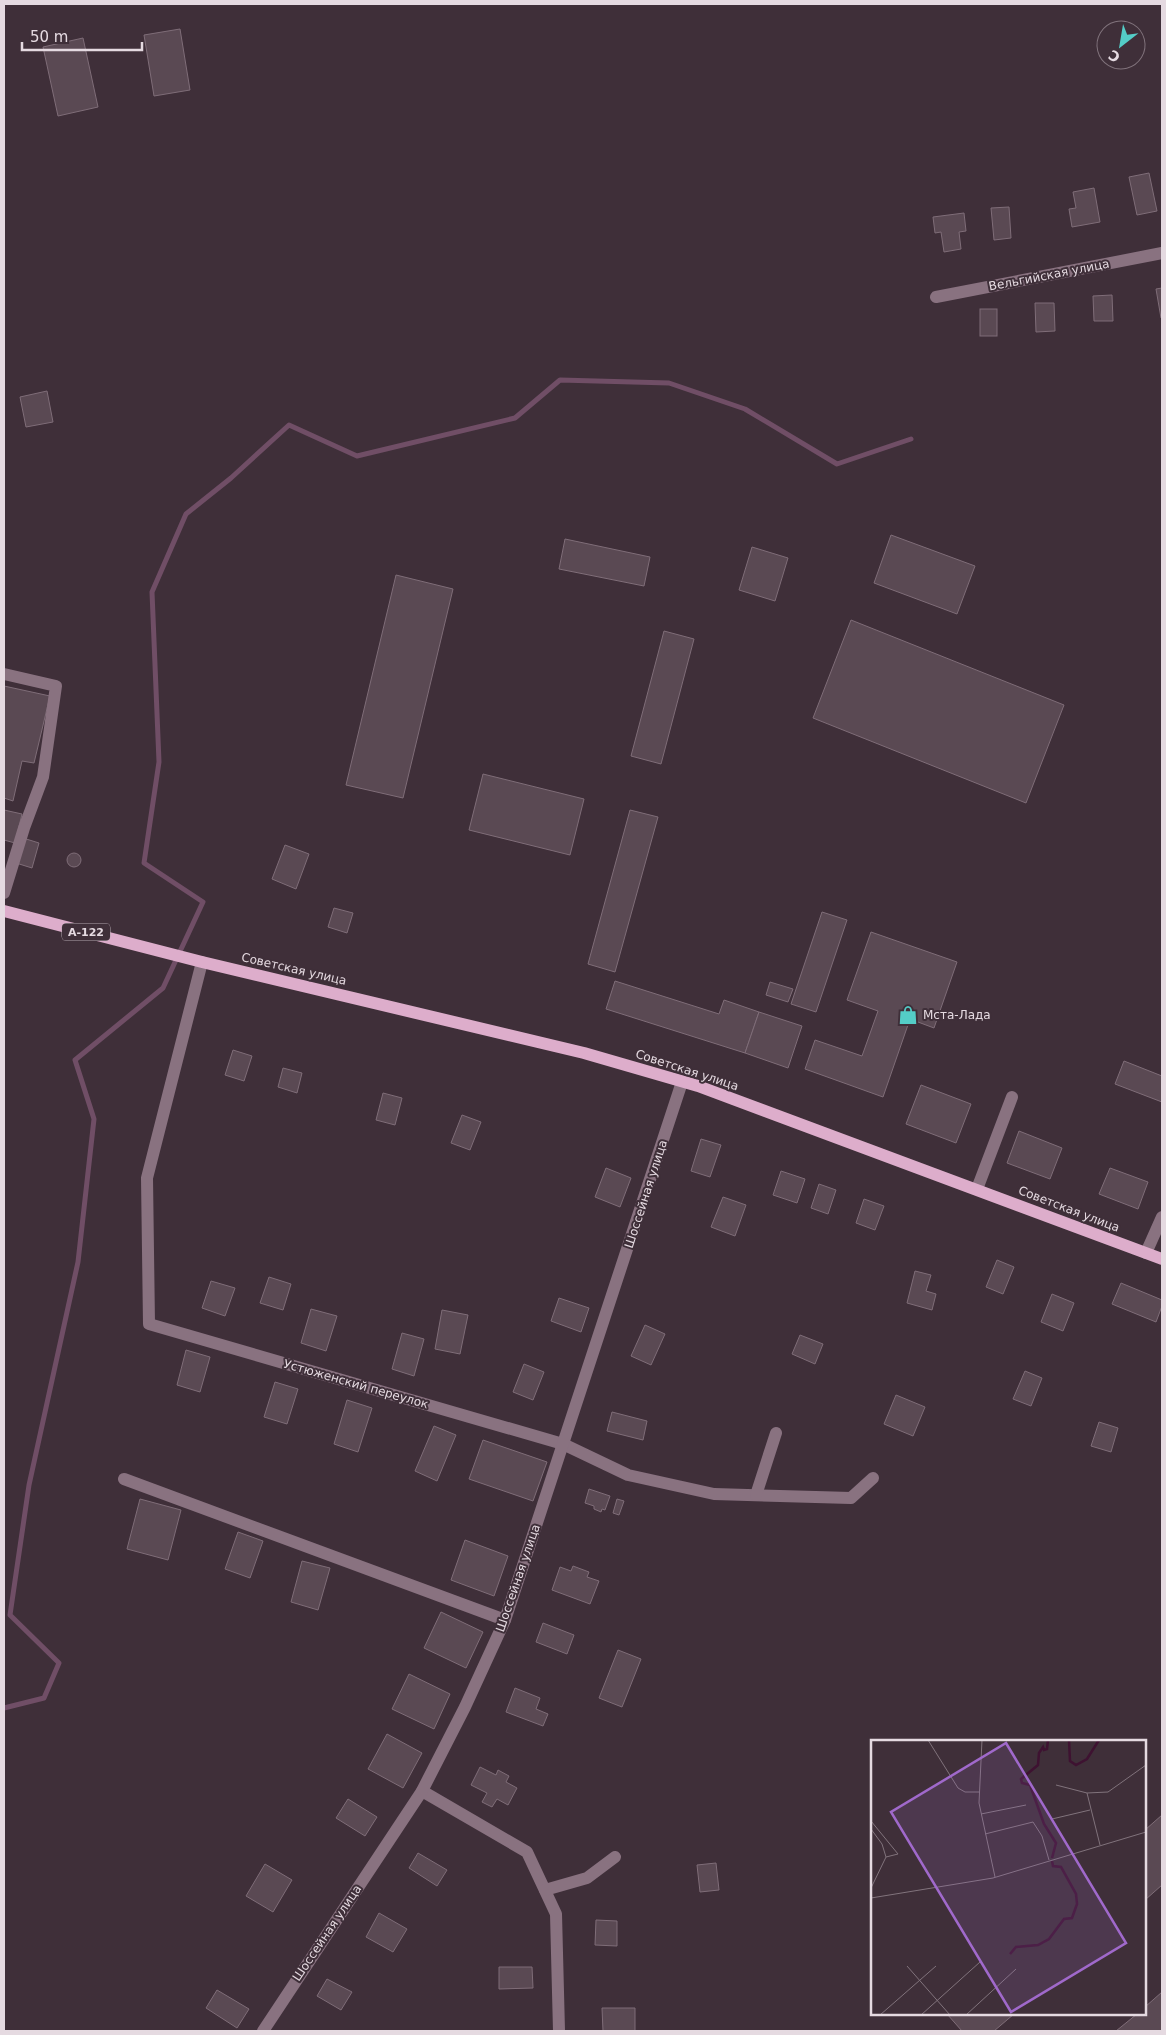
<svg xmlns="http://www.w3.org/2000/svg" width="1166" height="2035" viewBox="0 0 1166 2035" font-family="'DejaVu Sans',sans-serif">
	<rect width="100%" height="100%" fill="#3f2f39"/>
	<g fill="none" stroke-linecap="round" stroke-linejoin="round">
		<polyline stroke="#704e66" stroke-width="5" points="4,1708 44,1698 59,1663 10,1615 29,1485 78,1262 94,1119 75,1060 163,988 203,902 144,863 159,762 152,592 186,514 231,478 289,425 357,456 515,418 560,380 669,383 745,409 837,464 911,439"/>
	</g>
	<g fill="#5a4953" stroke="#7f6d78">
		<polygon points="180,29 190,90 154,96 144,35"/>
		<polygon points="83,38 98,107 58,116 43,47"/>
		<polygon points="1149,173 1157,211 1137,215 1129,177"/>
		<polygon points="1094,188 1100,222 1072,227 1069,209 1076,208 1073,192"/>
		<polygon points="1009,207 1011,238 994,240 991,208"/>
		<polygon points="964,213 966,231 959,232 961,249 944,252 941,232 935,233 933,217"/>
		<polygon points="1162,288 1162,317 1161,318 1156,289"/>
		<polygon points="1112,295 1113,321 1094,321 1093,296"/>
		<polygon points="1035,303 1054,303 1055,331 1036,332"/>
		<rect x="980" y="309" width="17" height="27"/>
		<polygon points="47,391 53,422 26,427 20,397"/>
		<polygon points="891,535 975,566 957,614 874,583"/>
		<polygon points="565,539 650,557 644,586 559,569"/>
		<polygon points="752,547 788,558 775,601 739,590"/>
		<polygon points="396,575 453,589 403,798 346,785"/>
		<polygon points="851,620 1064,705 1026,803 813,718"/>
		<polygon points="664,631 694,639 661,764 631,756"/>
		<polygon points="4,686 50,696 34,763 22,761 13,801 4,798"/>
		<polygon points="483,774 584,799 570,855 469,830"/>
		<polygon points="4,810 22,814 15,843 4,840"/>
		<polygon points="630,810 658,817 615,972 588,964"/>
		<polygon points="23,838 39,843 32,868 16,863"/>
		<polygon points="285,845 309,854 296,889 272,879"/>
		<circle cx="74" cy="860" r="7"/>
		<polygon points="334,908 353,913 347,933 328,927"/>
		<polygon points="822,912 847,920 816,1012 791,1004"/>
		<polygon points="871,932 957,962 934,1028 910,1019 883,1097 805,1069 815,1040 862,1056 878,1011 847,1000"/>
		<polygon points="615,981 719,1014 724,1000 759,1012 745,1053 606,1009"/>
		<polygon points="770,982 793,989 788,1002 766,995"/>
		<polygon points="759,1012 802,1026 788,1068 745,1053"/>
		<polygon points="233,1050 252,1056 244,1081 225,1075"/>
		<polygon points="1124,1061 1162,1076 1162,1102 1115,1084"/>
		<polygon points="283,1068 302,1073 297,1093 278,1087"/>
		<polygon points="921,1085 971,1104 956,1143 906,1124"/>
		<polygon points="383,1093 402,1098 395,1125 376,1120"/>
		<polygon points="462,1115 481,1122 470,1150 451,1143"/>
		<polygon points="1019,1131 1062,1148 1050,1179 1007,1163"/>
		<polygon points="701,1139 721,1145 710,1177 691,1171"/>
		<polygon points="606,1168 631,1178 620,1207 595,1197"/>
		<polygon points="1110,1168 1148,1182 1138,1209 1099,1194"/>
		<polygon points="781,1171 805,1179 797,1203 773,1195"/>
		<polygon points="819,1184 836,1190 828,1214 811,1208"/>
		<polygon points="723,1197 746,1205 735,1236 711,1227"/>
		<polygon points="864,1199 884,1206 875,1230 856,1223"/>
		<polygon points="997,1260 1014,1267 1003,1294 986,1287"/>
		<polygon points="915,1271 931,1275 926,1291 936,1294 932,1310 907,1303"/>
		<polygon points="269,1277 291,1284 283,1310 260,1303"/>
		<polygon points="211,1281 235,1288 225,1316 202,1308"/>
		<polygon points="1121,1283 1162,1300 1162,1306 1156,1322 1112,1304"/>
		<polygon points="1052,1294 1074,1303 1063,1331 1041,1322"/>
		<polygon points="559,1298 589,1308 581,1332 551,1321"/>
		<polygon points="311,1309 337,1316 326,1351 301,1343"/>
		<polygon points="442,1310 468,1315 460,1354 435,1349"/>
		<polygon points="645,1325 665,1334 651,1365 631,1356"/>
		<polygon points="402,1333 424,1339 414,1376 392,1369"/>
		<polygon points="800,1335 823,1344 815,1364 792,1354"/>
		<polygon points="186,1350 210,1357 200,1392 177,1385"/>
		<polygon points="524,1364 544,1372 533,1400 513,1392"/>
		<polygon points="1025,1371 1042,1378 1031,1406 1013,1399"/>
		<polygon points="275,1382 298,1389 287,1424 264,1417"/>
		<polygon points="896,1395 925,1407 913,1436 884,1424"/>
		<polygon points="347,1400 372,1408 358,1452 334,1444"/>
		<polygon points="612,1412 647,1421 643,1440 607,1431"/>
		<polygon points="1099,1422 1118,1428 1111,1452 1091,1446"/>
		<polygon points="434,1426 456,1435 437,1481 415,1471"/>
		<polygon points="483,1440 547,1462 533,1501 469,1479"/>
		<polygon points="589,1489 610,1496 605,1510 602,1509 601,1512 594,1509 594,1506 585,1503"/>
		<polygon points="140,1499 181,1510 168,1560 127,1549"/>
		<polygon points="617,1499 624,1501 619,1515 613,1513"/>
		<polygon points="238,1532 263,1541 250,1578 225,1569"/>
		<polygon points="465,1540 508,1556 494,1596 451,1580"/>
		<polygon points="302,1561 330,1568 318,1610 291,1602"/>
		<polygon points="573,1566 589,1572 587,1577 599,1581 590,1604 552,1590 560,1567 571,1571"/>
		<polygon points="441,1612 483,1632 466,1668 424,1648"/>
		<polygon points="543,1623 574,1635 567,1654 536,1642"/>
		<polygon points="618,1650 641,1659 622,1707 599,1698"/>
		<polygon points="409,1674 450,1694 434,1729 392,1709"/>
		<polygon points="515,1688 540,1698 536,1709 548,1714 543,1726 506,1712"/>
		<polygon points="387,1734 422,1753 403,1788 368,1769"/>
		<polygon points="480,1767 496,1775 498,1770 509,1776 506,1782 517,1788 508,1805 497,1799 492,1807 482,1802 487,1793 471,1785"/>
		<polygon points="348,1799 377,1817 365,1836 336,1818"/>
		<polygon points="1162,1815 1162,1885 1145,1900 1145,1830"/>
		<polygon points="418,1853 447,1870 437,1886 409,1868"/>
		<polygon points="716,1863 719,1890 700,1892 697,1865"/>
		<polygon points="265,1864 292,1880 273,1912 246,1896"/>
		<polygon points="379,1913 407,1929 393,1952 366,1937"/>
		<polygon points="596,1920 617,1921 617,1946 595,1945"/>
		<polygon points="499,1967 532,1967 533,1988 499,1989"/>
		<polygon points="327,1979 352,1992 341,2010 317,1996"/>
		<polygon points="217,1990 249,2009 237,2028 206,2008"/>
		<polygon points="1162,1992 1162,2031 1116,2031 1137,2014 1145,2014 1145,2007"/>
		<polygon points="602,2008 635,2008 635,2031 603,2031"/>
		<polygon points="947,2014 1014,2014 994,2031 962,2031"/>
	</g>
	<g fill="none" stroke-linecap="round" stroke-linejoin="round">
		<g stroke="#897280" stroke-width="12">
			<polyline points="936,297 1162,253"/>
			<polyline points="4,674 56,686 43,777 24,828 4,893"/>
			<polyline points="202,962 147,1178 149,1324 563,1444 628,1475 714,1494 851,1498 873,1478"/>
			<polyline points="977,1189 1012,1097"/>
			<polyline points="1146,1253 1162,1217"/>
			<polyline points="124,1479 505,1620"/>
			<polyline points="756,1495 776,1433"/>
			<polyline points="422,1791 527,1852 556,1914 559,2031"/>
			<polyline points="545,1890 587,1878 615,1857"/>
			<polyline points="263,2031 422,1791 465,1707 505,1620 682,1082"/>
		</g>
		<polyline stroke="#ddadcb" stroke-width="12" points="4,911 202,962 584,1053 698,1086 1162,1259"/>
	</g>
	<defs>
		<g id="shop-bare" transform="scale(1.5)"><path d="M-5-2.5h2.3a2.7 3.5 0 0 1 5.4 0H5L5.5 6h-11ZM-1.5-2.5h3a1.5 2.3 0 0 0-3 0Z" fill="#54cdc7" stroke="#3f2f39" stroke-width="2.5" paint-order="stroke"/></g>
	</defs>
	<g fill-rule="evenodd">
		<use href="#shop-bare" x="908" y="1015"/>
	</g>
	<g text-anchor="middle" stroke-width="4" stroke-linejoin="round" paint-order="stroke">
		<rect fill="#3f2f39" stroke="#b3a7af" stroke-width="1" x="62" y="923.5" width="48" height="17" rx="4"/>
		<g font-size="11" font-weight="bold" fill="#e5dae1">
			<text x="86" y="936">А-122</text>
		</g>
		<g font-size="12" fill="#e5dae1" stroke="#3f2f39">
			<text transform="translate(1049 275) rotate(-11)" y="4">Вельгийская улица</text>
			<text transform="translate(294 969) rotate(13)" y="4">Советская улица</text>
			<text transform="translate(687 1070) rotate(18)" y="4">Советская улица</text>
			<text transform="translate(646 1194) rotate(-72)" y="4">Шоссейная улица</text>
			<text transform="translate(1069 1209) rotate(21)" y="4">Советская улица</text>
			<text transform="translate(356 1384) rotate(16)" y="4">Устюженский переулок</text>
			<text transform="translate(518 1578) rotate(-71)" y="4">Шоссейная улица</text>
			<text transform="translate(327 1933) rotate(-56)" y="4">Шоссейная улица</text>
		</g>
		<g font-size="12" fill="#e5dae1" stroke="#3f2f39" text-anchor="start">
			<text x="923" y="1019">Мста-Лада</text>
		</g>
	</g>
	<g transform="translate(871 1740)">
		<rect width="275" height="275" fill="#3f2f39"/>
		<path fill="none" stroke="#3e1231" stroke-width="2.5" d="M177 0 176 9 173 10 172 7 168 13 167 25 150 39 151 43 159 45 173 84 185 103 181 118M198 0 199 21 205 25 216 19 228 0M139 214 145 207 167 205 178 199 193 179 201 178 206 164 205 154 190 127 182 126 181 121"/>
		<path fill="none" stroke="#81737c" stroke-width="1" d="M57 0 87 48 94 52H108M111 0 108 63 124 137M185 45 216 53 237 52 275 25M216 53 229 105M110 74 155 65M181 79 219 70M0 81 27 114 15 117M0 89 11 104 15 117 0 148M114 94 162 82 171 96 178 120M0 158 122 138 275 92M36 226 79 275M9 275 65 226M50 275 109 222M95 275 145 229"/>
		<path fill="#a069cb" fill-opacity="0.15" stroke="#a069cb" stroke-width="2.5" d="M135 3 255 203 140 272 20 72Z"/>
		<rect width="275" height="275" fill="none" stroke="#e5dae1" stroke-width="2.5"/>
	</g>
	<rect width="1166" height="2035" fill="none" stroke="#e5dae1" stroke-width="10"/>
	<g transform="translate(1121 45) rotate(211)"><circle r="24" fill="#3f2f39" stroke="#81737c"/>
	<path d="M0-4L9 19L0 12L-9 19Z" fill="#54cdc7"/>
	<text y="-8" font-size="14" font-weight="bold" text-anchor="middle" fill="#e5dae1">С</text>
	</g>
	<path d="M22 42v8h120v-8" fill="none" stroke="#e5dae1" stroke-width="2.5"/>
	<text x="30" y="42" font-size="15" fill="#e5dae1" stroke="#3f2f39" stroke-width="4" paint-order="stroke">50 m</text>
</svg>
